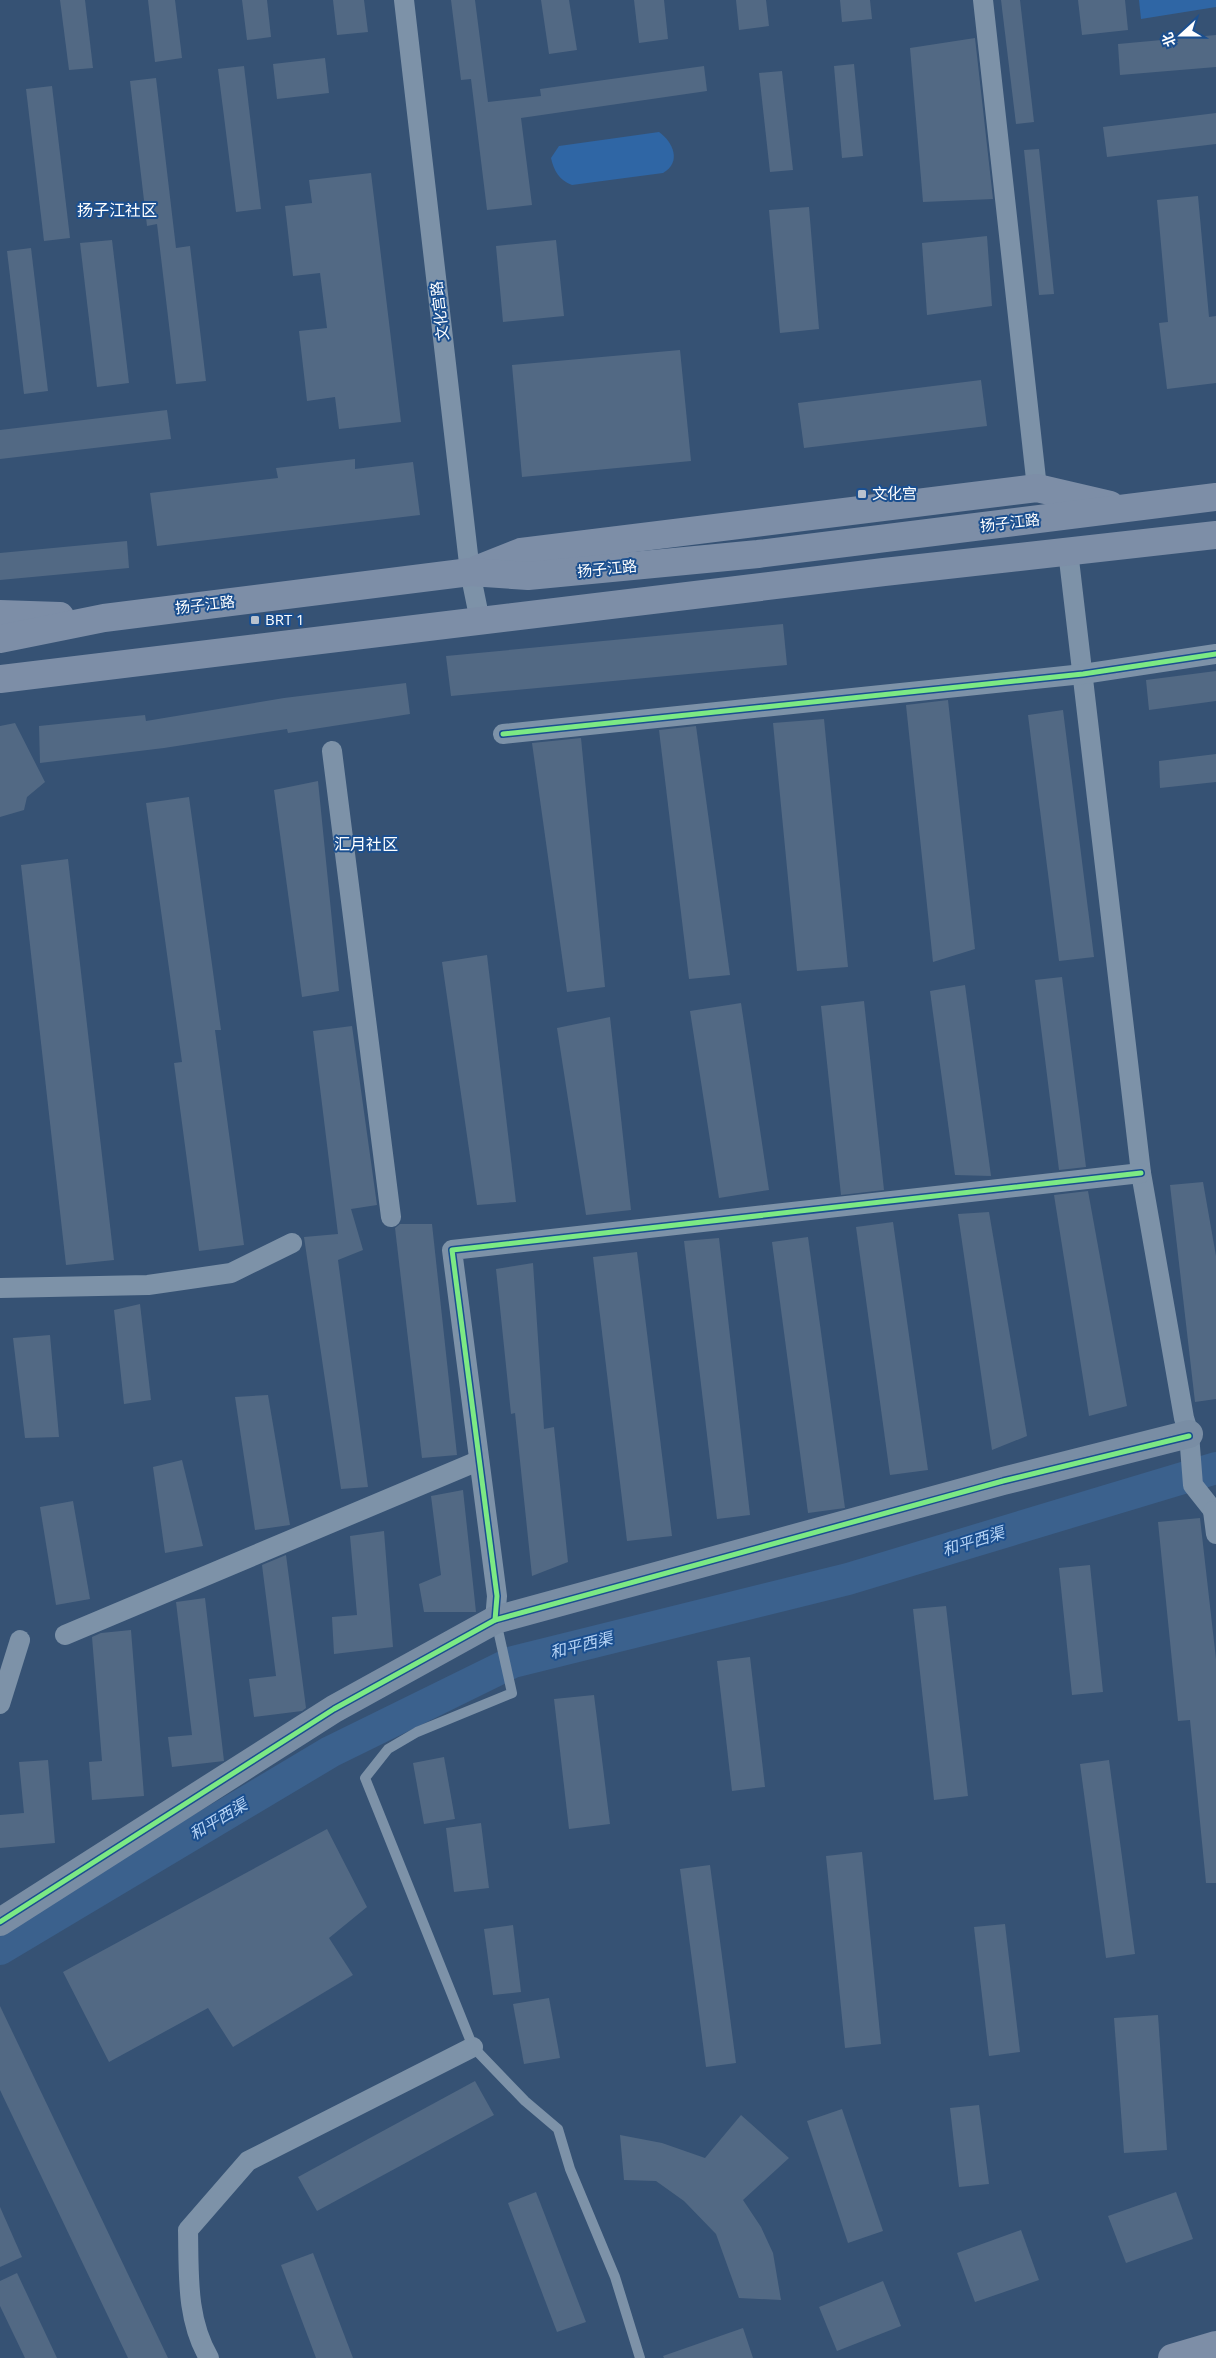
<svg xmlns="http://www.w3.org/2000/svg" width="1216" height="2358" viewBox="0 0 1216 2358" font-family="'Open Sans','Noto Sans SC',sans-serif">
	<rect width="100%" height="100%" fill="#365274"/>
	<g fill="#2f66a5">
		<polygon points="1139,0 1216,0 1216,7 1141,19"/>
		<path d="M659 132C673 142 682 162 663 173L572 185C559 180 554 171 551 158L559 146Z"/>
	</g>
	<g fill="none" stroke-linecap="round" stroke-linejoin="round">
		<polyline stroke="#3b618d" stroke-width="32" points="0,1949 330,1752 513,1662 848,1579 1216,1468"/>
	</g>
	<g fill="#526984">
		<polygon points="60,0 85,0 93,68 69,70"/>
		<polygon points="148,0 175,0 182,58 155,62"/>
		<polygon points="242,0 267,0 271,37 247,40"/>
		<polygon points="333,0 364,0 368,32 337,35"/>
		<polygon points="451,0 475,0 488,102 541,96 540,89 704,66 707,91 521,118 532,205 487,210 471,79 461,80"/>
		<polygon points="541,0 569,0 577,50 549,54"/>
		<polygon points="634,0 664,0 668,39 639,43"/>
		<polygon points="736,0 766,0 769,26 739,30"/>
		<polygon points="840,0 870,0 872,19 842,22"/>
		<polygon points="1001,0 1020,0 1034,122 1016,124"/>
		<polygon points="1078,0 1125,0 1128,30 1082,35"/>
		<polygon points="1216,35 1216,67 1120,75 1118,44"/>
		<polygon points="975,38 993,199 923,202 910,48"/>
		<polygon points="325,58 329,93 277,99 273,64"/>
		<polygon points="854,64 863,156 842,158 834,66"/>
		<polygon points="244,66 261,209 236,212 218,69"/>
		<polygon points="782,71 793,170 770,172 759,73"/>
		<polygon points="156,78 176,248 190,246 206,381 176,384 157,224 147,226 130,81"/>
		<polygon points="52,86 70,238 44,241 26,89"/>
		<polygon points="1216,113 1216,144 1107,157 1103,127"/>
		<polygon points="1039,149 1054,294 1039,295 1024,150"/>
		<polygon points="371,173 401,422 339,429 335,397 307,401 299,331 327,328 320,273 293,276 285,206 312,203 309,180"/>
		<polygon points="1198,196 1209,317 1216,316 1216,383 1167,389 1159,323 1168,322 1157,200"/>
		<polygon points="809,207 819,329 780,333 769,210"/>
		<polygon points="987,236 992,306 927,315 922,243"/>
		<polygon points="112,240 129,383 97,387 80,243"/>
		<polygon points="556,240 564,316 503,322 496,246"/>
		<polygon points="31,248 48,391 24,394 7,251"/>
		<polygon points="680,350 691,461 522,477 512,365"/>
		<polygon points="981,380 987,426 804,448 798,403"/>
		<polygon points="167,410 171,439 0,459 0,430"/>
		<polygon points="355,459 355,469 413,462 420,515 157,546 150,493 278,478 276,468"/>
		<polygon points="127,541 129,568 0,580 0,553"/>
		<polygon points="783,624 787,665 451,696 446,656"/>
		<polygon points="1216,671 1216,701 1149,710 1146,680"/>
		<polygon points="406,683 410,714 288,733 287,729 164,748 40,763 39,726 145,715 146,721 284,698"/>
		<polygon points="948,700 975,949 933,962 906,705"/>
		<polygon points="1063,710 1094,957 1059,961 1028,715"/>
		<polygon points="824,719 848,967 797,971 773,723"/>
		<polygon points="15,723 45,782 27,797 24,810 0,817 0,726"/>
		<polygon points="696,726 730,975 689,979 659,730"/>
		<polygon points="581,738 605,987 567,992 532,743"/>
		<polygon points="1216,754 1216,782 1160,788 1159,761"/>
		<polygon points="318,781 339,991 302,997 274,790"/>
		<polygon points="189,797 221,1030 215,1030 244,1245 199,1251 174,1063 182,1062 146,803"/>
		<polygon points="68,859 114,1260 66,1265 21,865"/>
		<polygon points="487,955 516,1202 477,1205 442,962"/>
		<polygon points="1062,977 1086,1167 1059,1170 1035,980"/>
		<polygon points="965,985 991,1176 955,1175 930,991"/>
		<polygon points="864,1001 884,1190 841,1195 821,1006"/>
		<polygon points="741,1003 769,1190 719,1198 690,1011"/>
		<polygon points="610,1017 631,1210 586,1215 557,1028"/>
		<polygon points="352,1026 377,1205 351,1209 363,1250 338,1260 368,1487 341,1489 304,1237 338,1234 313,1031"/>
		<polygon points="1203,1182 1216,1256 1216,1399 1195,1402 1170,1185"/>
		<polygon points="1088,1191 1127,1406 1089,1416 1054,1195"/>
		<polygon points="989,1212 1027,1436 992,1450 958,1214"/>
		<polygon points="893,1222 928,1470 890,1475 856,1227"/>
		<polygon points="400,1224 432,1224 457,1455 422,1458 395,1228"/>
		<polygon points="808,1237 845,1508 808,1513 772,1242"/>
		<polygon points="719,1238 750,1515 717,1519 684,1241"/>
		<polygon points="637,1252 672,1536 627,1541 593,1257"/>
		<polygon points="533,1263 544,1429 554,1427 568,1562 532,1576 515,1413 511,1414 496,1269"/>
		<polygon points="140,1304 151,1400 124,1404 114,1310"/>
		<polygon points="50,1335 59,1437 25,1438 13,1338"/>
		<polygon points="268,1395 290,1525 255,1530 235,1397"/>
		<polygon points="182,1460 203,1546 165,1553 153,1467"/>
		<polygon points="463,1490 476,1612 424,1612 419,1584 441,1575 431,1496"/>
		<polygon points="73,1501 90,1599 56,1605 40,1507"/>
		<polygon points="1200,1518 1216,1659 1216,1883 1206,1883 1190,1720 1178,1721 1158,1522"/>
		<polygon points="384,1531 393,1647 334,1654 332,1617 357,1615 350,1536"/>
		<polygon points="286,1555 306,1708 302,1711 254,1717 249,1679 276,1676 262,1565"/>
		<polygon points="1090,1565 1103,1692 1072,1695 1059,1568"/>
		<polygon points="205,1598 224,1761 172,1767 168,1737 192,1735 176,1602"/>
		<polygon points="946,1606 968,1796 934,1800 913,1609"/>
		<polygon points="131,1630 144,1796 92,1800 89,1762 102,1761 92,1637 101,1633"/>
		<polygon points="750,1657 765,1787 732,1791 717,1661"/>
		<polygon points="594,1695 610,1824 569,1829 554,1699"/>
		<polygon points="444,1757 455,1819 424,1824 413,1763"/>
		<polygon points="48,1760 55,1843 0,1848 0,1815 24,1813 19,1762"/>
		<polygon points="1109,1760 1135,1954 1106,1958 1080,1764"/>
		<polygon points="481,1823 489,1888 454,1892 446,1828"/>
		<polygon points="327,1829 367,1907 329,1938 353,1975 233,2047 208,2008 109,2062 63,1972"/>
		<polygon points="862,1852 881,2044 845,2048 826,1856"/>
		<polygon points="710,1865 736,2063 706,2067 680,1869"/>
		<polygon points="1005,1924 1020,2052 989,2056 974,1927"/>
		<polygon points="513,1925 521,1992 493,1995 484,1929"/>
		<polygon points="549,1998 560,2058 524,2064 513,2004"/>
		<polygon points="0,2006 168,2358 128,2358 0,2090"/>
		<polygon points="1158,2015 1167,2150 1124,2153 1114,2018"/>
		<polygon points="475,2081 494,2115 317,2211 298,2177"/>
		<polygon points="979,2105 989,2184 959,2187 950,2108"/>
		<polygon points="842,2109 883,2231 848,2243 807,2121"/>
		<polygon points="741,2115 789,2158 743,2200 761,2227 773,2253 781,2300 739,2298 716,2234 684,2201 656,2181 624,2180 620,2135 662,2143 705,2158"/>
		<polygon points="536,2192 586,2322 557,2332 508,2203"/>
		<polygon points="1176,2192 1193,2239 1126,2263 1108,2216"/>
		<polygon points="0,2207 22,2257 0,2267"/>
		<polygon points="1021,2230 1039,2280 975,2302 957,2253"/>
		<polygon points="313,2253 353,2358 316,2358 281,2265"/>
		<polygon points="17,2273 57,2358 25,2358 0,2306 0,2281"/>
		<polygon points="883,2281 901,2326 837,2351 819,2307"/>
		<polygon points="743,2328 753,2358 664,2358 663,2356"/>
	</g>
	<g fill="none" stroke-linecap="round" stroke-linejoin="round">
		<polyline stroke="#7d92a8" stroke-width="10" points="496,1621 512,1693 417,1732 388,1749 365,1778 473,2047 525,2101 558,2129 570,2169 615,2277 640,2358"/>
		<g stroke="#7d92a8" stroke-width="20">
			<polyline points="404,0 470,572 480,621"/>
			<polyline points="983,0 1037,488"/>
			<polyline points="1068,551 1141,1173 1184,1418 1189,1434 1193,1485 1216,1514"/>
			<polyline points="503,734 1083,674 1216,654"/>
			<polyline points="332,751 391,1217"/>
			<polyline points="0,1288 148,1285 231,1273 292,1243"/>
			<polyline points="1213,1511 1216,1534"/>
			<polyline points="495,1620 497,1596 452,1250 1141,1173"/>
			<polyline points="65,1635 478,1461"/>
			<polyline points="0,1704 20,1640"/>
			<path d="M209 2358C186 2319 189 2274 188 2230L248 2161 473 2047"/>
		</g>
		<polyline stroke="#798da4" stroke-width="28" points="0,1922 334,1709 495,1620 1003,1481 1189,1434"/>
		<g stroke="#7d8ea7" stroke-width="28">
			<polyline points="478,569 521,552 1037,488 1110,505"/>
			<polyline points="0,614 60,616"/>
			<polyline points="0,639 104,618 470,572 528,576 758,554 1216,497"/>
			<polyline points="0,679 884,572 1216,535"/>
			<polyline points="1172,2358 1216,2345"/>
		</g>
		<g stroke="#1b4f8f" stroke-width="8">
			<g id="cycleway">
				<polyline points="503,734 1083,674 1216,654"/>
				<polyline points="495,1620 497,1596 452,1250 1141,1173"/>
				<polyline points="0,1922 334,1709 495,1620 1003,1481 1189,1436"/>
			</g>
		</g>
		<use href="#cycleway" stroke="#7ce984" stroke-width="5"/>
	</g>
	<g fill="#b9c2ce" stroke="#1b4f8f" stroke-width="2">
		<rect x="857" y="489" width="10" height="10" rx="2.5"/>
		<rect x="250" y="615" width="10" height="10" rx="2.5"/>
	</g>
	<g text-anchor="middle" stroke-width="4" stroke-linejoin="round" paint-order="stroke">
		<g font-size="15" fill="#fff" stroke="#1b4f8f">
			<text transform="translate(440 311) rotate(-97)" y="5">文化宫路</text>
			<text transform="translate(1010 523) rotate(-7)" y="5">扬子江路</text>
			<text transform="translate(607 569) rotate(-6)" y="5">扬子江路</text>
			<text transform="translate(205 605) rotate(-7)" y="5">扬子江路</text>
		</g>
		<g font-size="15" fill="#fff" stroke="#1b4f8f" text-anchor="start">
			<text x="872" y="499">文化宫</text>
			<text x="265" y="625">BRT 1</text>
		</g>
		<g font-size="16" fill="#fff" stroke="#1b4f8f">
			<text x="117" y="216">扬子江社区</text>
			<text x="366" y="850">汇月社区</text>
		</g>
		<g font-size="16" font-style="italic" fill="#b5d3f5" stroke="#1b4f8f">
			<text transform="translate(973 1541) rotate(-17)" y="6">和平西渠</text>
			<text transform="translate(581 1645) rotate(-14)" y="6">和平西渠</text>
			<text transform="translate(218 1819) rotate(-31)" y="6">和平西渠</text>
		</g>
	</g>
	<g transform="translate(1181 35) rotate(249)" stroke="#1b4f8f" stroke-width="4" paint-order="stroke">
	<path d="M0-4L9 19L0 12L-9 19Z" fill="#ffffff"/>
	<text y="-8" font-size="14" font-weight="bold" text-anchor="middle" fill="#ffffff">北</text>
	</g>
</svg>
